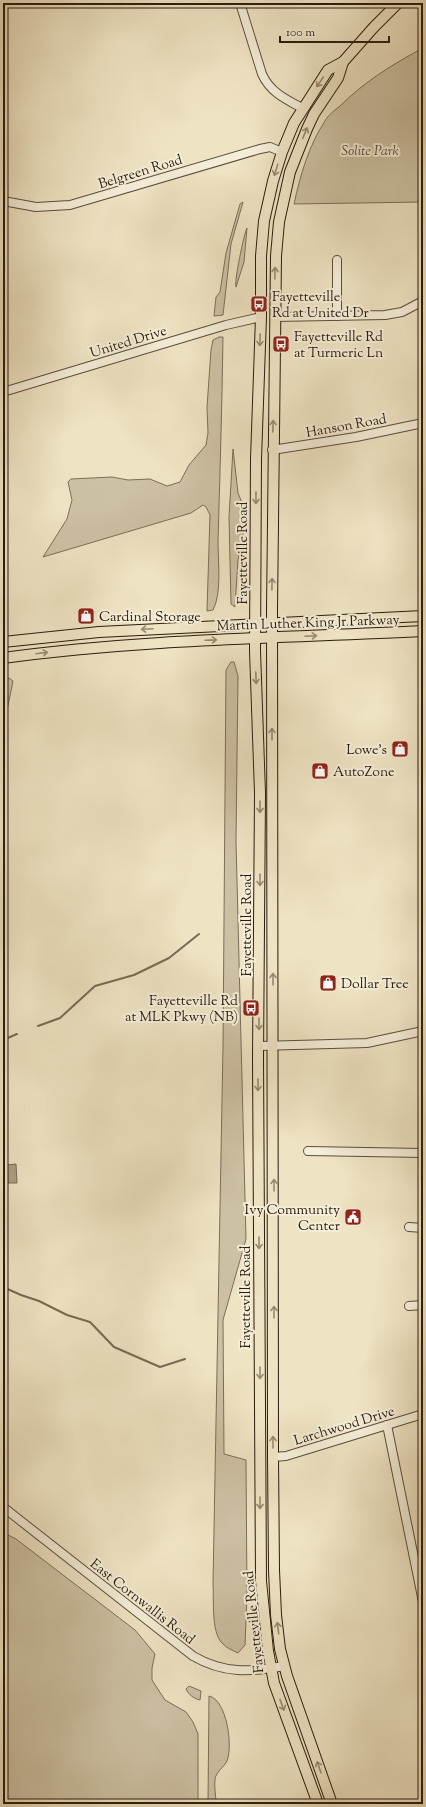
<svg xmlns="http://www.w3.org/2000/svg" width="426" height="1807" viewBox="0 0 426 1807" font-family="'Sorts Mill Goudy',serif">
	<rect width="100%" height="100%" fill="#eee3c3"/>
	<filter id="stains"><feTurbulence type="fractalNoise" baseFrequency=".005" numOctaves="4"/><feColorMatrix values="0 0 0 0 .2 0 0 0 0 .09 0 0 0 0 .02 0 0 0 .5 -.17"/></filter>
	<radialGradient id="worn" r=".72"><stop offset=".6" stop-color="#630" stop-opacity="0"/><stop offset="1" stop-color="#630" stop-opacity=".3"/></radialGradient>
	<g fill="#cdc1a4" stroke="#7c6e58">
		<path d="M423 48V202L294 204C300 176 309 145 325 121 328 115 335 110 340 106 364 82 393 64 423 48Z"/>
		<polygon points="243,202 231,244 223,315 214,316 216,297 220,292 226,253 240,204"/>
		<path d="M247 228 244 262 236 287C234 281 244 234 247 228Z"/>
		<path d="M219 337H223C222 405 220 473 218 541 218 561 222 593 213 610L207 611 210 515 206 507 203 505 191 513 43 557 67 519 72 500 68 482 71 479 112 477 128 480 150 479 167 486 180 482 189 465 206 445 208 433 207 407 211 350 213 340Z"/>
		<polygon points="233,449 238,493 243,505 243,535 238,560 235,607 231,604 229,517"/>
		<path d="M231 662H234L238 676 236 841 246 1239 223 1320 224 1454 246 1460 247 1595 245 1645 238 1653C232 1650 226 1648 222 1643 211 1632 214 1599 213 1584L223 1047 226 670Z"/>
		<polygon points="9,678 13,681 3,730 3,679"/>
		<polygon points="4,1533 16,1539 135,1630 155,1654 152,1668 152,1680 165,1700 186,1712 193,1722 198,1734 198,1804 3,1804"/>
		<path d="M189 1686 201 1691 200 1700C194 1699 188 1694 186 1689Z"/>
		<path d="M209 1696C227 1700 233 1746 227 1761 224 1767 216 1772 215 1779 214 1787 216 1796 216 1804H208Z"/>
	</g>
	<polygon fill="#ac9f84" stroke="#786a54" points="16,1164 17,1183 8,1183 7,1165"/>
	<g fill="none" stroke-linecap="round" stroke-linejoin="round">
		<g stroke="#786a54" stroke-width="2">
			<polyline points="38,1026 60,1018 95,986 134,975 169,958 199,934"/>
			<polyline points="3,1040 17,1034"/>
			<polyline points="3,1287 21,1295 39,1301 67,1315 90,1322 114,1347 160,1367 185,1359"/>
		</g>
		<g stroke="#5c4d39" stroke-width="10">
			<g id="minor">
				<path d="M240 3 262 74C270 92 285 99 302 108"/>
				<polyline points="3,201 36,207 70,205 260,149 270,147 282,152"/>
				<polyline points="337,316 337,260"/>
				<polyline points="275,317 385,315 402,312 423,301"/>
				<polyline points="3,392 226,325 261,317"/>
				<polyline points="272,450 356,437 423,423"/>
				<polyline points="259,1046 367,1043 423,1031"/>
				<polyline points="308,1151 423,1153"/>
				<polyline points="409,1227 423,1228"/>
				<polyline points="409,1306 423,1305"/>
				<polyline points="387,1425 423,1602"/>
				<polyline points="273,1457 286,1456 423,1414"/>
				<path d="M3 1507 193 1656C224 1674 250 1672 284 1666"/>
			</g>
		</g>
		<g stroke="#2b1b0b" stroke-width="12">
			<g id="major">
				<polyline points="3,642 99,632 423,616"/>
				<path d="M3 658C142 639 283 638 423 631"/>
				<polyline points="318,1804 274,1683 268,1651 261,1581 258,1059 260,793 255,651 256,459 261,317 261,256 264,221 273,181 282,152 294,123 328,70 343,62 374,27 398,3"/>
				<polyline points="332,1804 287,1676 280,1649 276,1615 274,1570 273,1457 272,610 276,256 279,222 290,172 307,129 314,114 338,78 343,62"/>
			</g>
		</g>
		<use href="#minor" stroke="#f4edd8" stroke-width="8"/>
		<use href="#major" stroke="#eee3c3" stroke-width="10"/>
	</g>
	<defs><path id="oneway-shaft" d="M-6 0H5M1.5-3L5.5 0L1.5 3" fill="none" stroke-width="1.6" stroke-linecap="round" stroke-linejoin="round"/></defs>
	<g stroke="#968970">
		<use href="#oneway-shaft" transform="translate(320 82) rotate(124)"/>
		<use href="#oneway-shaft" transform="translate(305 133) rotate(-67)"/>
		<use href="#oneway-shaft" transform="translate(276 170) rotate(107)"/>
		<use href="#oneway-shaft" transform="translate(275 273) rotate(-89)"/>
		<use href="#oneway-shaft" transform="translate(260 340) rotate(92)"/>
		<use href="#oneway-shaft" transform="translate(273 426) rotate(-88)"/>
		<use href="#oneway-shaft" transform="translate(256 498) rotate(90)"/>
		<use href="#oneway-shaft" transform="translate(272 584) rotate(-89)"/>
		<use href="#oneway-shaft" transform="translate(147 629) rotate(177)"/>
		<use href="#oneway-shaft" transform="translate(311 636) rotate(-3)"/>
		<use href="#oneway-shaft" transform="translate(211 640) rotate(-2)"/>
		<use href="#oneway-shaft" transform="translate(42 653) rotate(-7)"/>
		<use href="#oneway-shaft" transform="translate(256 678) rotate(88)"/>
		<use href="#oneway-shaft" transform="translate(272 734) rotate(-90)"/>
		<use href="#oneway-shaft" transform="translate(260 807) rotate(90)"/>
		<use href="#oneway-shaft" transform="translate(260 880) rotate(90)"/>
		<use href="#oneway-shaft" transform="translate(273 979) rotate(-90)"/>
		<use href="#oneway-shaft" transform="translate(259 1024) rotate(90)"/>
		<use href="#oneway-shaft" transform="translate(258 1085) rotate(90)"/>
		<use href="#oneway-shaft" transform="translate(274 1185) rotate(-90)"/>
		<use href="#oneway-shaft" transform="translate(259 1243) rotate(90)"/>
		<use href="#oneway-shaft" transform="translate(274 1312) rotate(-90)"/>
		<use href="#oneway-shaft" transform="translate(260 1373) rotate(90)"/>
		<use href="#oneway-shaft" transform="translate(273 1442) rotate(-90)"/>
		<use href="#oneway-shaft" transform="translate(260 1503) rotate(90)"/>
		<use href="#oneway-shaft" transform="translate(278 1628) rotate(-97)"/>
		<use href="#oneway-shaft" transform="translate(282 1705) rotate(70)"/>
		<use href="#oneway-shaft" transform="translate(319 1767) rotate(-109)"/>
	</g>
	<defs>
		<g id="bus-square" transform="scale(0.9)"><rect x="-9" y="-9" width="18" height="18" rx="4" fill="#8f2418" stroke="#f4edd8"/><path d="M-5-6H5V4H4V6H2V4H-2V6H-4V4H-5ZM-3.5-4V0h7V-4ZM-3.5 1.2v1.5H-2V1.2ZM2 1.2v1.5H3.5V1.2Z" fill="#fff"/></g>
		<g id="shop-square" transform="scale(0.9)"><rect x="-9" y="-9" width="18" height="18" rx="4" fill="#8f2418" stroke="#f4edd8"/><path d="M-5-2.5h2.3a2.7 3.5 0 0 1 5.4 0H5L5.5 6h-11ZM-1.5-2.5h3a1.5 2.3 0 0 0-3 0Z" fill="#fff"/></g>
		<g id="civic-square" transform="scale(0.9)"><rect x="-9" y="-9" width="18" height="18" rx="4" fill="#8f2418" stroke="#f4edd8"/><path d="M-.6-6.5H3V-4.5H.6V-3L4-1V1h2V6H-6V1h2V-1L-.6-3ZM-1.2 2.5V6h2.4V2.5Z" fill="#fff"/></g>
	</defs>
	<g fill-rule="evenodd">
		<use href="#bus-square" x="259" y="304"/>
		<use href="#bus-square" x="281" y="344"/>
		<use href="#shop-square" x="86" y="616"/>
		<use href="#shop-square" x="400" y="749"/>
		<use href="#shop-square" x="320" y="771"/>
		<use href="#shop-square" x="328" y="983"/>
		<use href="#bus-square" x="251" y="1008"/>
		<use href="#civic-square" x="353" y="1217"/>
	</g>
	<g text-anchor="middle" stroke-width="4" stroke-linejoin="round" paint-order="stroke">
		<g font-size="14" font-style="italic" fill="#5c4d39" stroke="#f4edd8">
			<text x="370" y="155">Solite Park</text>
		</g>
		<g font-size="14" fill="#2b1b0b" stroke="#f4edd8">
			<text transform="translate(140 171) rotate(-17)" y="5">Belgreen Road</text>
			<text transform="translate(128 341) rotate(-17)" y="5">United Drive</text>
			<text transform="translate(346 425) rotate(-10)" y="5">Hanson Road</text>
			<text transform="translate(242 553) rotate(-90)" y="5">Fayetteville Road</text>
			<text transform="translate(308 622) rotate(-2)" y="5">Martin Luther King Jr Parkway</text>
			<text transform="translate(246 925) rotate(-90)" y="5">Fayetteville Road</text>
			<text transform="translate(245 1297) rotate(-90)" y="5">Fayetteville Road</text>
			<text transform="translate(344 1425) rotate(-17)" y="5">Larchwood Drive</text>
			<text transform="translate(143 1601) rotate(38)" y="5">East Cornwallis Road</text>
			<text transform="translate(253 1622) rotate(-96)" y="5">Fayetteville Road</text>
		</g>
		<g font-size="14" fill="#2b1b0b" stroke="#f4edd8" text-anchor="start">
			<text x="272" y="301">Fayetteville<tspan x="272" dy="16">Rd at United Dr</tspan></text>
			<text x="294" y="341">Fayetteville Rd<tspan x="294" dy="16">at Turmeric Ln</tspan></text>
			<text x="99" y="621">Cardinal Storage</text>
			<text x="387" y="754" text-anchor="end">Lowe's</text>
			<text x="333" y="776">AutoZone</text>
			<text x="341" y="988">Dollar Tree</text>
			<text x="238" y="1005" text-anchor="end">Fayetteville Rd<tspan x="238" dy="16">at MLK Pkwy (NB)</tspan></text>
			<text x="340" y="1214" text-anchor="end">Ivy Community<tspan x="340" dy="16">Center</tspan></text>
		</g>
	</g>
	<rect width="426" height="1807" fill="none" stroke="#eee3c3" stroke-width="16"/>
	<rect x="4" y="4" width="418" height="1799" fill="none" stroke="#2b1b0b" stroke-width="2"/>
	<rect x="8" y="8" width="410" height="1791" fill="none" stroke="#2b1b0b"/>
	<path d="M280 36v6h109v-6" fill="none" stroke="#2b1b0b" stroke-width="2"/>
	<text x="286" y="36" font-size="12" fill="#2b1b0b" stroke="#f4edd8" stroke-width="3" paint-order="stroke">100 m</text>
	<rect width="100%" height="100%" filter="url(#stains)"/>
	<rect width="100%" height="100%" fill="url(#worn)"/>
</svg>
